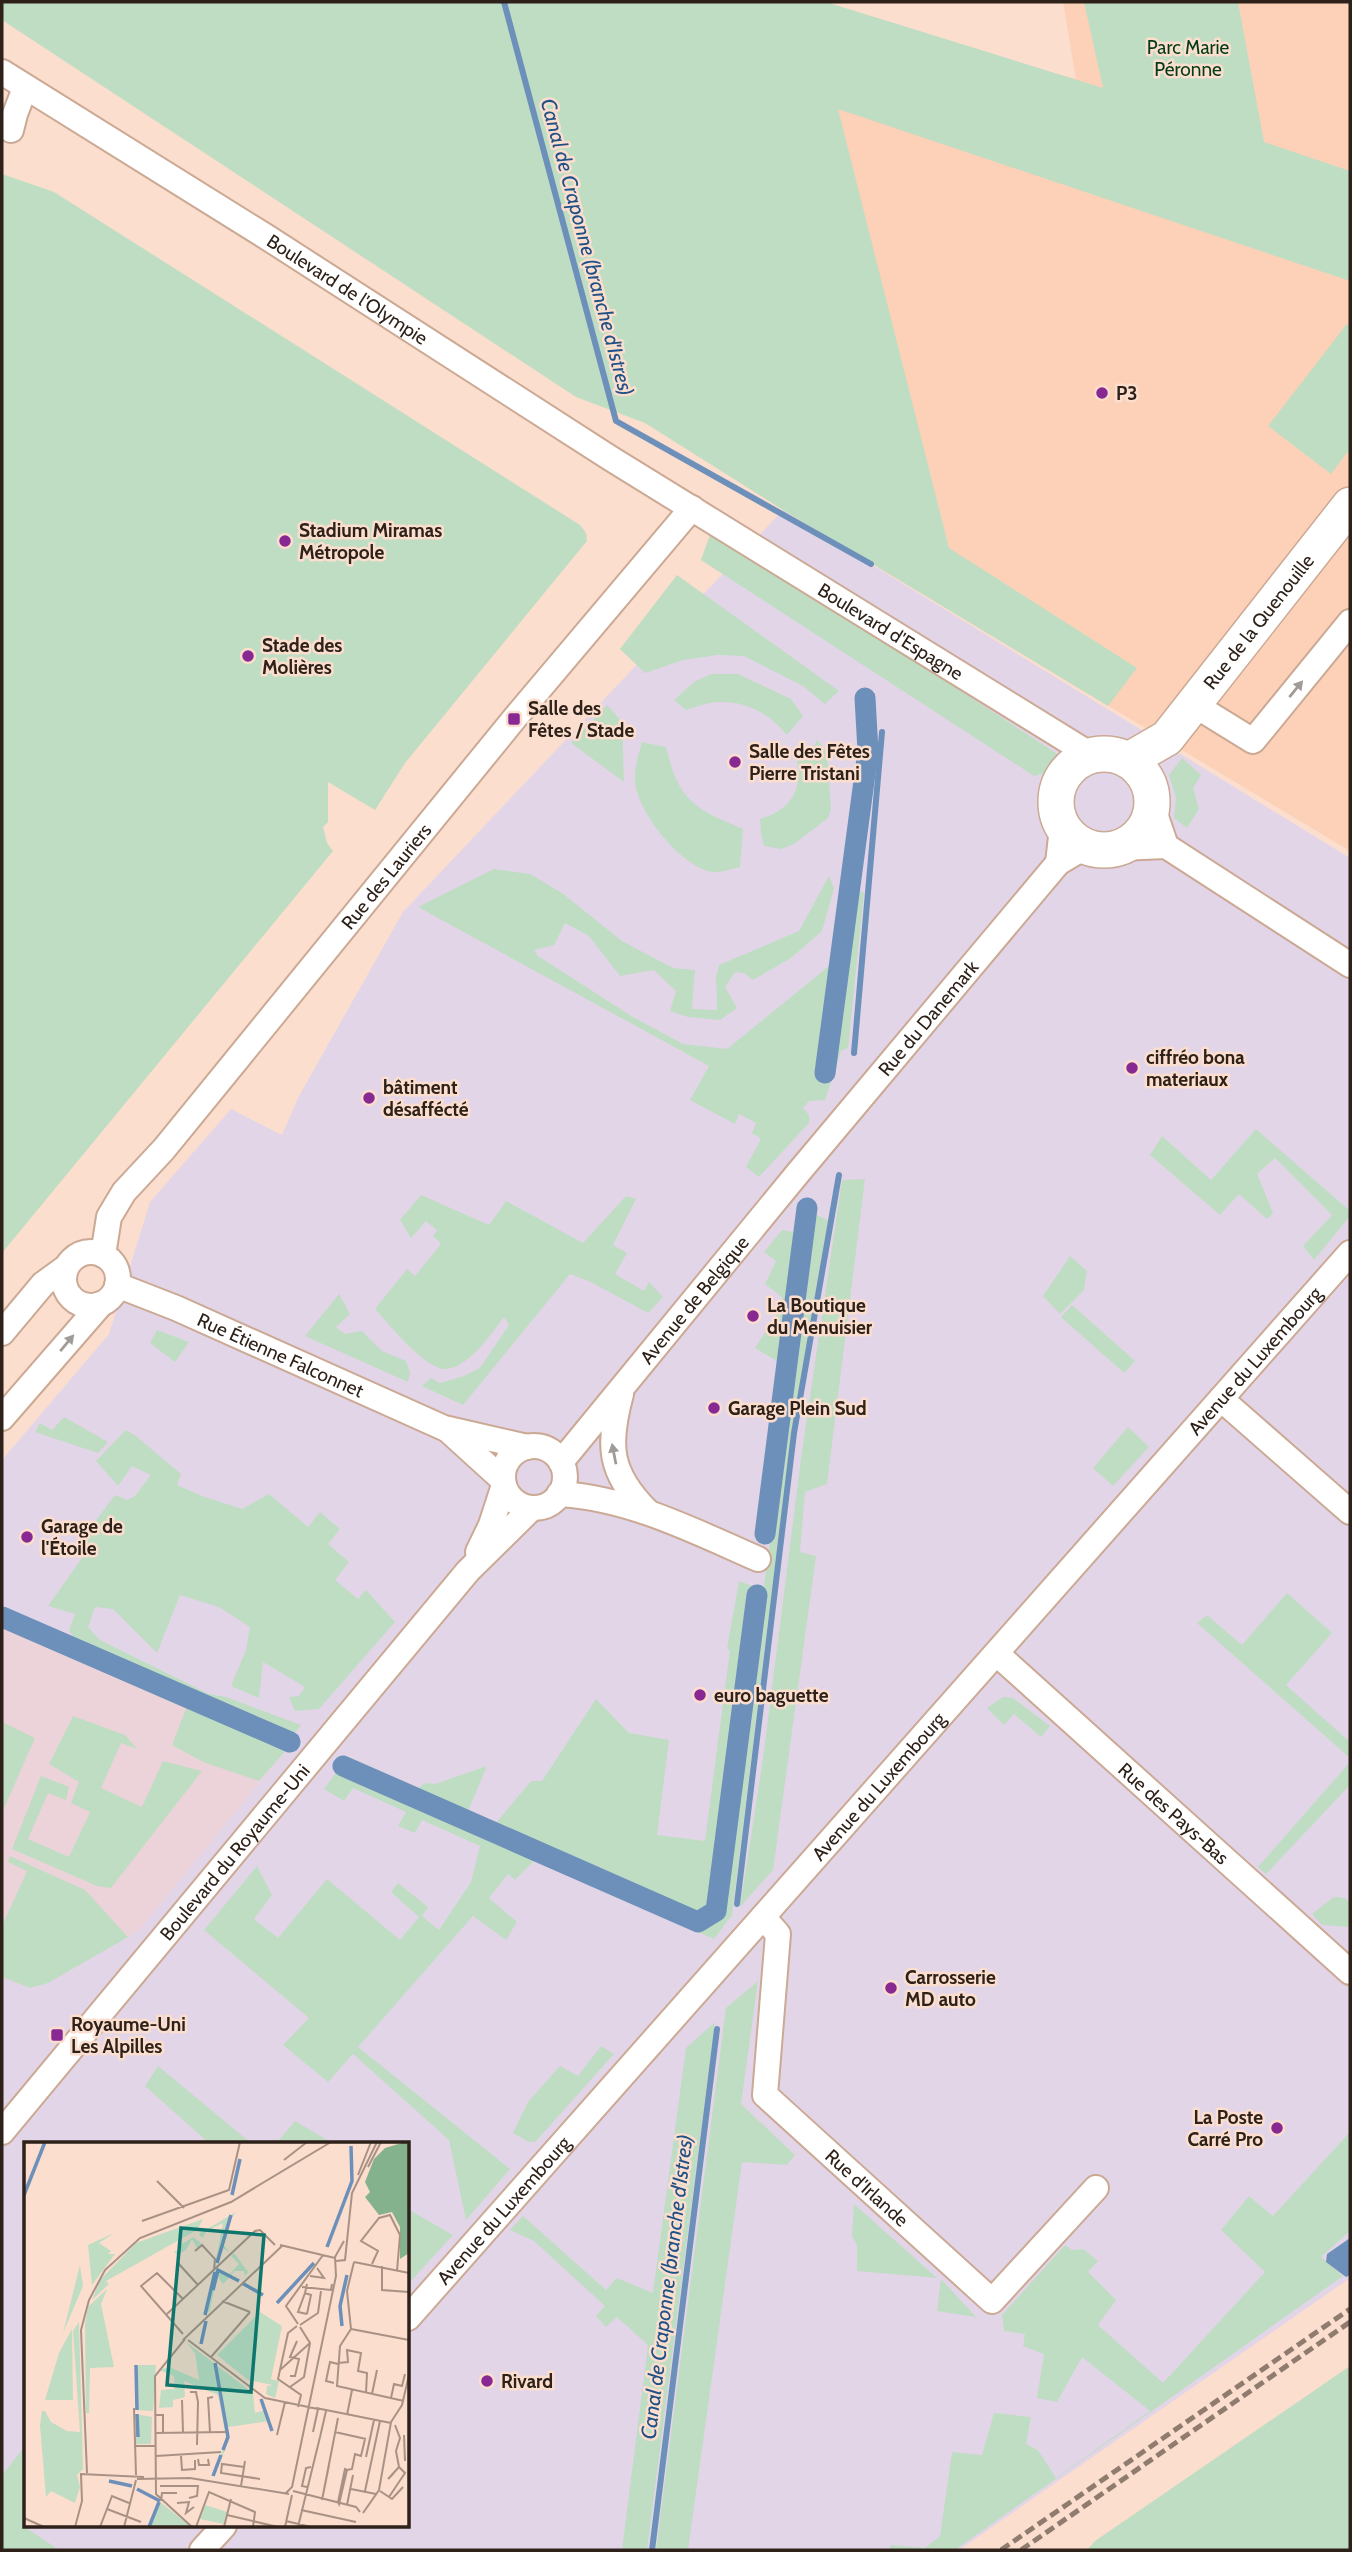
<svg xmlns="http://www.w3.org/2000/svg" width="1352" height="2552" viewBox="0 0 1352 2552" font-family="Cabin,sans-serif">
	<rect width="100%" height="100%" fill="#fbdecd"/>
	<polygon fill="#fcd1b7" points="533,2 794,2 1076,79 1063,2 1350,2 1350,851 783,510"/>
	<path fill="#e3d5e8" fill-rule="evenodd" d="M783 510 1350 858V2278L959 2550H2V1460L109 1334 150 1202 231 1109 282 1135 299 1096 403 912ZM26 2144H408V2526H26Z"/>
	<polygon fill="#ecd3da" points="2,1618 290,1745 139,1930 48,1983 30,1988 2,1977"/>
	<g fill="#bfddc3">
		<polygon points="2,2 826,2 1103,88 1084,2 1238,2 1264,142 1350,171 1350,281 838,109 949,548 1137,668 1108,706 783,510 645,423 576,397 2,20"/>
		<polygon points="2,174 54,192 580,525 586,533 587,541 405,763 375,810 328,782 328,822 323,827 327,843 333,851 2,1253"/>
		<polygon points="1350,323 1350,449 1331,474 1268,426 1346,325"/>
		<polygon points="712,529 1059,755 1050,772 1034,776 701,560"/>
		<polygon points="677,575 839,691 825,704 803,686 744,656 718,655 683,660 645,673 620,649"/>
		<path d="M711 674H738L791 699 803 716 787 735C770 714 747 701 719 702 708 702 696 707 686 710L674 700 694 682Z"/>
		<polygon points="607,705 622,722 624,782 571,743"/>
		<path d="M817 740 827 751 831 809 828 818 794 844 781 849 764 846 761 834 760 819C789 811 803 791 797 761L812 751Z"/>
		<path d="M642 742 666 747C679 801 693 808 743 829L740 867C733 868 721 873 713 872 682 868 636 811 635 780 634 767 639 754 642 742Z"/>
		<polygon points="1182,758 1201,775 1193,788 1199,809 1187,828 1174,818 1176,798 1169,775"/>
		<polygon points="494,869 530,874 562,893 622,941 673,968 695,970 692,1009 717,1010 716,977 719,965 799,931 829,876 834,888 822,931 791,958 753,980 744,973 735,972 725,987 737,1008 720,1020 688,1017 670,1011 676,991 654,970 620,976 589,936 565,923 554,945 534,950 538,956 633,1017 683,1044 727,1049 834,962 855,891 864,892 848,1048 841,1051 825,1100 809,1101 803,1108 809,1115 809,1123 759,1177 746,1167 761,1139 752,1133 756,1123 739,1114 735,1124 690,1100 709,1066 418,907"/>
		<polygon points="1256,1129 1350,1211 1350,1216 1314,1260 1303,1246 1332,1215 1275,1158 1257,1174 1273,1213 1267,1219 1239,1194 1220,1215 1150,1155 1162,1136 1211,1180"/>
		<polygon points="865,1179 827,1484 805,1492 800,1552 816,1556 773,1870 740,1907 763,1759 802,1451 842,1180"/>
		<path d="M421 1195 489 1225 506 1201 583 1243 626 1196 636 1199 613 1245 627 1253 615 1274 644 1291 649 1282 663 1297 648 1313 591 1282 570 1274 463 1405 422 1386 431 1378 440 1383 464 1376 480 1368 509 1325 504 1317C492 1333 467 1370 444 1369 423 1367 389 1324 375 1309L407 1269 415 1276 441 1244 433 1236 437 1230 426 1221 411 1238 400 1220Z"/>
		<polygon points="814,1214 828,1220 791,1436 732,1915 714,1939 534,1861 515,1880 508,1874 489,1898 517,1922 506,1940 473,1916 358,2047 510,2169 466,2220 449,2140 353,2054 328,2082 283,2045 309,2018 204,1930 257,1866 272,1895 254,1919 278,1938 327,1879 400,1940 419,1917 391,1892 398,1883 428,1907 422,1916 439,1930 471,1882 480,1846 422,1820 415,1833 398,1826 406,1812 353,1788 344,1801 324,1789 340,1767 697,1924 701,1925 720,1913"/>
		<polygon points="782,1230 800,1233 782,1364 755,1348 782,1306 782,1297 765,1284 776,1261 764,1252"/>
		<polygon points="1070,1256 1087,1271 1084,1290 1060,1314 1043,1296"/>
		<polygon points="339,1294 350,1314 336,1327 345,1334 362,1331 382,1351 406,1361 410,1373 408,1382 305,1336"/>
		<polygon points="1072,1305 1135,1361 1124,1373 1061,1317"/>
		<polygon points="157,1330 189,1342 175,1362 150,1343"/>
		<polygon points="64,1417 108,1442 98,1453 35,1432 40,1423 52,1430"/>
		<polygon points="1128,1427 1149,1447 1113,1486 1093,1468"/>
		<polygon points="126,1430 136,1436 181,1474 177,1485 202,1496 242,1509 269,1494 308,1527 320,1512 340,1529 328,1544 349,1562 335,1580 358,1599 366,1590 395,1622 319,1709 295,1711 289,1697 299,1696 305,1687 263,1662 259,1698 231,1686 246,1650 250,1627 219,1607 180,1595 157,1653 113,1609 95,1607 88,1627 100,1640 209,1694 226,1697 301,1725 292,1737 81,1645 69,1631 75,1614 48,1606 87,1551 80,1542 115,1495 127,1500 135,1496 151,1475 132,1466 118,1486 96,1461"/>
		<polygon points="739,1581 755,1587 712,1908 697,1916 345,1762 348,1757 417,1789 425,1783 435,1784 487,1766 468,1811 496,1823 531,1781 542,1781 596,1699 629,1733 669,1740 657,1835 705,1841 730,1650 727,1649"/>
		<polygon points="1287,1593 1332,1633 1286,1685 1350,1742 1350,1758 1197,1623 1207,1615 1242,1645"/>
		<polygon points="1003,1697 1013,1698 1050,1726 1041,1737 1014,1714 1004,1725 987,1708"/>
		<polygon points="189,1701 277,1739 289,1747 259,1781 203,1762 172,1745"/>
		<polygon points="73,1716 125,1735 137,1749 121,1743 101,1788 142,1807 163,1761 202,1771 111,1888 97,1886 12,1849 41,1776 69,1787 66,1800 48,1793 28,1839 69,1857 90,1812 71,1803 79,1782 49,1764"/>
		<polygon points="2,1722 35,1738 2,1813"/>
		<polygon points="1350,1762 1350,1785 1266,1874 1258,1867"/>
		<polygon points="10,1856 85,1890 128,1937 48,1983 30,1988 2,1977 2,1926 27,1871 8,1862"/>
		<polygon points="1334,1897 1344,1898 1350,1902 1350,1927 1322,1925 1312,1914"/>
		<polygon points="758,1981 741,2104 795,2155 787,2165 742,2162 688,2550 656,2550 726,2008"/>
		<polygon points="715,2022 647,2550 622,2550 648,2345 617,2317 606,2327 596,2316 605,2306 534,2241 510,2230 523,2216 606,2290 617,2278 653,2293 686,2048"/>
		<polygon points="601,2046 614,2054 535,2142 529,2142 513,2133 528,2102 560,2066 578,2076"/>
		<polygon points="158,2066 252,2144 210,2144 145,2086"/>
		<polygon points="295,2121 334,2144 276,2144"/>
		<polygon points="1350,2132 1350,2231 1321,2257 1343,2276 955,2550 889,2550 891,2545 925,2548 940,2536 952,2452 982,2455 994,2413 1031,2417 1026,2444 1038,2450 1056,2478 1150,2411 1082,2357 1057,2402 1037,2398 1044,2354 1023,2346 1025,2334 1004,2331 1002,2315 1065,2245 1072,2250 1083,2249 1098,2261 1088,2272 1116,2300 1098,2325 1163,2383 1265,2272 1221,2230 1249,2196 1273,2216"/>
		<polygon points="854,2204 937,2278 857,2271 857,2245 852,2236"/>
		<polygon points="411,2211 453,2235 408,2284 408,2213"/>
		<polygon points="941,2279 976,2317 937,2311"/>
		<polygon points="1350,2366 1350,2550 1087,2550 1095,2541"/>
		<polygon points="26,2445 25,2527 59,2550 2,2550 2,2475"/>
	</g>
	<polygon fill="#6d90ba" points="1350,2238 1350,2275 1346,2277 1326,2262 1327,2254"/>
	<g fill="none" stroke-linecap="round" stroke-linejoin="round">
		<g stroke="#6d90ba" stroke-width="6">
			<polyline points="504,2 616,421 871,564"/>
			<polyline points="854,1053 882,732"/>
			<polyline points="737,1904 794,1433 839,1175"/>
			<polyline points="652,2550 717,2029"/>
		</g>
		<g stroke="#6d90ba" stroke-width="21">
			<polyline points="825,1073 868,751 865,698"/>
			<polyline points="765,1534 807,1208"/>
			<polyline points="2,1617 290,1742"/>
			<polyline points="343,1766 698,1922 716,1911 757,1595"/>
		</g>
		<g stroke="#cba994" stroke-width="28">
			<g id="street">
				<path id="s1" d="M2 72 265 236 610 458 1091 755"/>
				<polyline points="11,130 15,114 25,88"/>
				<polyline points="1193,704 1253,741 1350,622"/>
				<polyline points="1152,805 1166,846"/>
				<polyline points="1166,846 1350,965"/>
				<polyline points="1120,848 1166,846"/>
				<polyline points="1058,863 1062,828"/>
				<circle cx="91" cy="1279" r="27"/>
				<path id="s2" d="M103 1255 109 1217 124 1192 164 1149 514 719 692 508"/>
				<path id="s3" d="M117 1285 176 1308 444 1428 527 1447"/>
				<polyline points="2,1333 43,1284 65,1268"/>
				<path d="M621 1394C607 1445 609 1473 647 1511"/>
				<polyline points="1221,1399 1350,1512"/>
				<polyline points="2,1418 101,1304"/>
				<polyline points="448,1430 503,1480"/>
				<circle cx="534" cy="1477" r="31"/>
				<path id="s4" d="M561 1462 798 1173 1058 863 1085 847"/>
				<path d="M559 1494C630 1498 694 1531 758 1559"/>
				<polyline points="478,1552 491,1525 504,1485"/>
				<path id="s5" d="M997 1654 1350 1972"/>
				<path id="s6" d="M763 1917 778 1934 765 2095 992 2301 1096 2188"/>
				<path id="s7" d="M2 2132 468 1571 532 1508"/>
				<path id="s8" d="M408 2318 1350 1253"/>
				<polyline points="202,2550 224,2526"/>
			</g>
		</g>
		<g stroke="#cba994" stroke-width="38">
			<g id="secondary">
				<circle cx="1104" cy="802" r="48"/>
				<path id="s9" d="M1129 760 1167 738 1350 505"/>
			</g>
		</g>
		<use href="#street" stroke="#fff" stroke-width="24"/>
		<use href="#secondary" stroke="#fff" stroke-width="35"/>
		<g stroke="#907b6f" stroke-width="5" stroke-dasharray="10 5" stroke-linecap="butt">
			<polyline points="1001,2550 1350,2309"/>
			<polyline points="1021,2550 1350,2322"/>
		</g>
	</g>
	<defs><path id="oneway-solid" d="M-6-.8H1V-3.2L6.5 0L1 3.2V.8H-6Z" transform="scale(1.75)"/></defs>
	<g fill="#a19b98">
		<use href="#oneway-solid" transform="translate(1296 689) rotate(-51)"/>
		<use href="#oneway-solid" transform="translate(67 1343) rotate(-50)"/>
		<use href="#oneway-solid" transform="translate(614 1454) rotate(-101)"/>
	</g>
	<g fill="#882892" stroke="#fbdecd" stroke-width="2.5">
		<circle cx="1102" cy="393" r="7"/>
		<circle cx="285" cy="541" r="7"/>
		<circle cx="248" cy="656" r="7"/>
		<rect x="507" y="712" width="14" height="14" rx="3.5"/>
		<circle cx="735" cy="762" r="7"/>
		<circle cx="1132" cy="1068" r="7"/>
		<circle cx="369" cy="1098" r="7"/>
		<circle cx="753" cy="1316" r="7"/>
		<circle cx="714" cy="1408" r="7"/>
		<circle cx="27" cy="1537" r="7"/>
		<circle cx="700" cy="1695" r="7"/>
		<circle cx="891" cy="1988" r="7"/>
		<rect x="50" y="2028" width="14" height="14" rx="3.5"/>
		<circle cx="1277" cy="2128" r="7"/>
		<circle cx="487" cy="2381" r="7"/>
	</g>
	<g text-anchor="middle" stroke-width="5" stroke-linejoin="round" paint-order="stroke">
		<g font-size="19" fill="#023b17" stroke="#fbdecd">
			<text x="1188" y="54">Parc Marie<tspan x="1188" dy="22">Péronne</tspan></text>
		</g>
		<g font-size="19" fill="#2e2119" stroke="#fbdecd">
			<text dy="7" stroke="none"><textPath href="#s1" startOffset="408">Boulevard de l'Olympie</textPath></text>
			<text dy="7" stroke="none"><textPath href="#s9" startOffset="192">Rue de la Quenouille</textPath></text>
			<text dy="7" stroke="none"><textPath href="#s1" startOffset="1050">Boulevard d'Espagne</textPath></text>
			<text dy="7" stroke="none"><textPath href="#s2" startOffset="478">Rue des Lauriers</textPath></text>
			<text dy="7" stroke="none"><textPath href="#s4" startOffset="576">Rue du Danemark</textPath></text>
			<text dy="7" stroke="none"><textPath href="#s4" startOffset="210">Avenue de Belgique</textPath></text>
			<text dy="7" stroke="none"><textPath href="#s3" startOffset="178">Rue Étienne Falconnet</textPath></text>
			<text dy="7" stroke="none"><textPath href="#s8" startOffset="1278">Avenue du Luxembourg</textPath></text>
			<text dy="7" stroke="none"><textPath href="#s8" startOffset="710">Avenue du Luxembourg</textPath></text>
			<text dy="7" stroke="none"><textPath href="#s5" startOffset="238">Rue des Pays-Bas</textPath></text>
			<text dy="7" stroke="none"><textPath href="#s7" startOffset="364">Boulevard du Royaume-Uni</textPath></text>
			<text dy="7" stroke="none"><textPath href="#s6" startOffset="322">Rue d'Irlande</textPath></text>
			<text dy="7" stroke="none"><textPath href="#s8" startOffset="144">Avenue du Luxembourg</textPath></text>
		</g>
		<g font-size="19" font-weight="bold" fill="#2e2119" stroke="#fbdecd" text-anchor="start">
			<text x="1116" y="400">P3</text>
			<text x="299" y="537">Stadium Miramas<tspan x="299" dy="22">Métropole</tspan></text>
			<text x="262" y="652">Stade des<tspan x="262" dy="22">Molières</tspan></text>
			<text x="528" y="715">Salle des<tspan x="528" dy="22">Fêtes / Stade</tspan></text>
			<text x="749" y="758">Salle des Fêtes<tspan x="749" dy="22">Pierre Tristani</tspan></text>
			<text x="1146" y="1064">ciffréo bona<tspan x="1146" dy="22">materiaux</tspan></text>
			<text x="383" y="1094">bâtiment<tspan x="383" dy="22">désaffécté</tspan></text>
			<text x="767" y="1312">La Boutique<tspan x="767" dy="22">du Menuisier</tspan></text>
			<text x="728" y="1415">Garage Plein Sud</text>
			<text x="41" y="1533">Garage de<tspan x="41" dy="22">l'Étoile</tspan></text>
			<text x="714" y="1702">euro baguette</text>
			<text x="905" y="1984">Carrosserie<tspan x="905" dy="22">MD auto</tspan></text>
			<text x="71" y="2031">Royaume-Uni<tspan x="71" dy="22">Les Alpilles</tspan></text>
			<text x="1263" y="2124" text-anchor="end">La Poste<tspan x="1263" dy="22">Carré Pro</tspan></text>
			<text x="501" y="2388">Rivard</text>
		</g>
		<g font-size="21" font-style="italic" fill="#1f5187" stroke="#fbdecd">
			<text transform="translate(587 247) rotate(75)" y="7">Canal de Craponne (branche d'Istres)</text>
			<text transform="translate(667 2287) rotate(-83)" y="7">Canal de Craponne (branche d'Istres)</text>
		</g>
	</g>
	<g transform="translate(24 2142)">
		<rect width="385" height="385" fill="#fbdecd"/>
		<path d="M212 70 204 80 199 102 206 111 199 106 191 124 199 81 183 89 178 96 175 92 169 95 177 101 173 106 168 97 162 108 153 113 150 109H154L156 103ZM179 77 173 88 82 139 85 142 68 158 76 138 112 101ZM90 91 75 101 87 109 84 112H91L68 143 64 103ZM210 111 224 130 221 134 220 129H210L207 134 216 138 206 135 199 142 193 133 186 169 180 173 189 131 193 127 206 132 215 122 207 114ZM56 123 59 144 39 191ZM83 147 77 162 90 225 66 226 65 271H62L61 182 64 165ZM236 170 258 184 247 237 255 239 251 256 242 252 243 244 249 243 224 238 193 213ZM55 180 59 327 53 333 56 345 51 361 27 349 22 355 16 283 18 269H21L27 280 43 289 56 290 49 189ZM48 187 49 258H21L35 211ZM162 200 229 251 231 271 241 268 245 279 204 285 205 297 191 334 202 295 194 253 160 239 161 255 149 258V265L135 266 137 248 151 247 150 234 135 228 145 225 175 238 171 211ZM112 223H132L129 269 111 268ZM111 272 128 275 127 302H112ZM136 360 165 383V385H126ZM181 363 203 370 200 382 176 377Z" fill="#bfddc3"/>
		<path d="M381 0 385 3V111L376 117V85L368 70 355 73 341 55 346 50 341 40 350 17 361 6Z" fill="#83b28c"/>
		<path fill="none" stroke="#6d90ba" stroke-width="3.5" d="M0 53 21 0M208 53 216 17M303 105 328 39 327 4M193 121 207 73M218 141 239 153M189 148 194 128 215 139M253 161 290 121M181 173 191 130M318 184 316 164 323 133M177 202 182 179M191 221 204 295 199 308M112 223 113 268M237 257 248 289M113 272 114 295M189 334 197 313M85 339 108 344M113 347 136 359M125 385 135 360"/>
		<path fill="none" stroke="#a99285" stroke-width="2" d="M260 18 283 0M344 25 357 0M334 33 347 0M133 39 160 66M118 79 205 48 216 0M256 103 311 116M171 109 178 103 191 117 190 128M312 119 321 118 328 51 353 0M330 120 385 131M154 121 174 143M348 122 354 109 337 99 355 76 366 73 376 93 373 129M358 124V148L385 150M286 134 300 136 293 126M283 142 281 151 287 153 283 172M278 145 307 148 308 142M281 151 274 170 283 172M159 157 133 131 117 144 159 192M198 159 226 170M143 172 231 89 236 88 251 103M274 182 262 164 299 113M276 183 294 171 297 149M273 184 264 191 254 237 277 253 274 265M327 187 316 204 313 244 380 259M327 187 323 149 330 120M327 187 385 198M161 197 131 234 132 352 168 385M159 198 258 104M164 198 241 256 294 267M187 215 226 170M314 221 324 220 323 208 337 211 334 229 343 231 342 251M256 228 286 201M266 234H271L275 217 266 215 273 199M310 241 302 239 306 220 314 222M266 245 280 235 286 201 276 185M166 250H172L174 260 173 303M348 252 353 228M367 256 370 242 378 244 381 232M158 258 159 290M110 266 112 333M292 266 367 281M131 273H139V291M323 273 328 248M186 290 184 256 189 255M289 290 294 267M311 290 342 297M131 291 202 290M253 293 261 260M380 293 381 319M296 295 302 269M110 304H131M132 314 197 310M157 314 158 328 171 327V318M342 315 350 278M174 317 175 323H185L184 317M305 323 298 358 314 276M220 325 198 322 197 331 236 337M321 327 323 328 315 362 314 360ZM323 328 328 327 331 312 337 314 341 297M63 331 57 188 65 158 81 128 116 96 207 60 307 0M370 331 364 337 375 325M113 337 166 336 265 352M136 344H174L173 354 165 356M217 344 221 319M283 345 278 344 282 326 287 325M327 347 352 352M269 349 332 365 336 370M341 349 356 279M356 349 368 357 379 345M261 352 268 345 312 134 311 115 320 99M365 355 381 331 375 325 372 309 376 296 371 283M137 359 138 351H153M153 361 165 360 162 371 170 365M323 363 329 333M83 367 117 380M277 368 332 380M339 371 355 348 367 280 378 263 385 233M203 373 254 385M0 376 20 385M262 379 287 385M51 385 58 359 57 332 120 335M76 385 88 354 105 361M100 385 112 338M172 385 185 350 231 370 229 385M200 385 207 357M261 385 268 353M274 385 296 295"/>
		<path fill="#0f766e" fill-opacity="0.15" stroke="#0f766e" stroke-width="3.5" d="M157 86 240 93 227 250 143 243Z"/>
		<rect width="385" height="385" fill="none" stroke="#2e2119" stroke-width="3.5"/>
	</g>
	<rect width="1352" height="2552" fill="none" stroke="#2e2119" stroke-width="7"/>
</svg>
